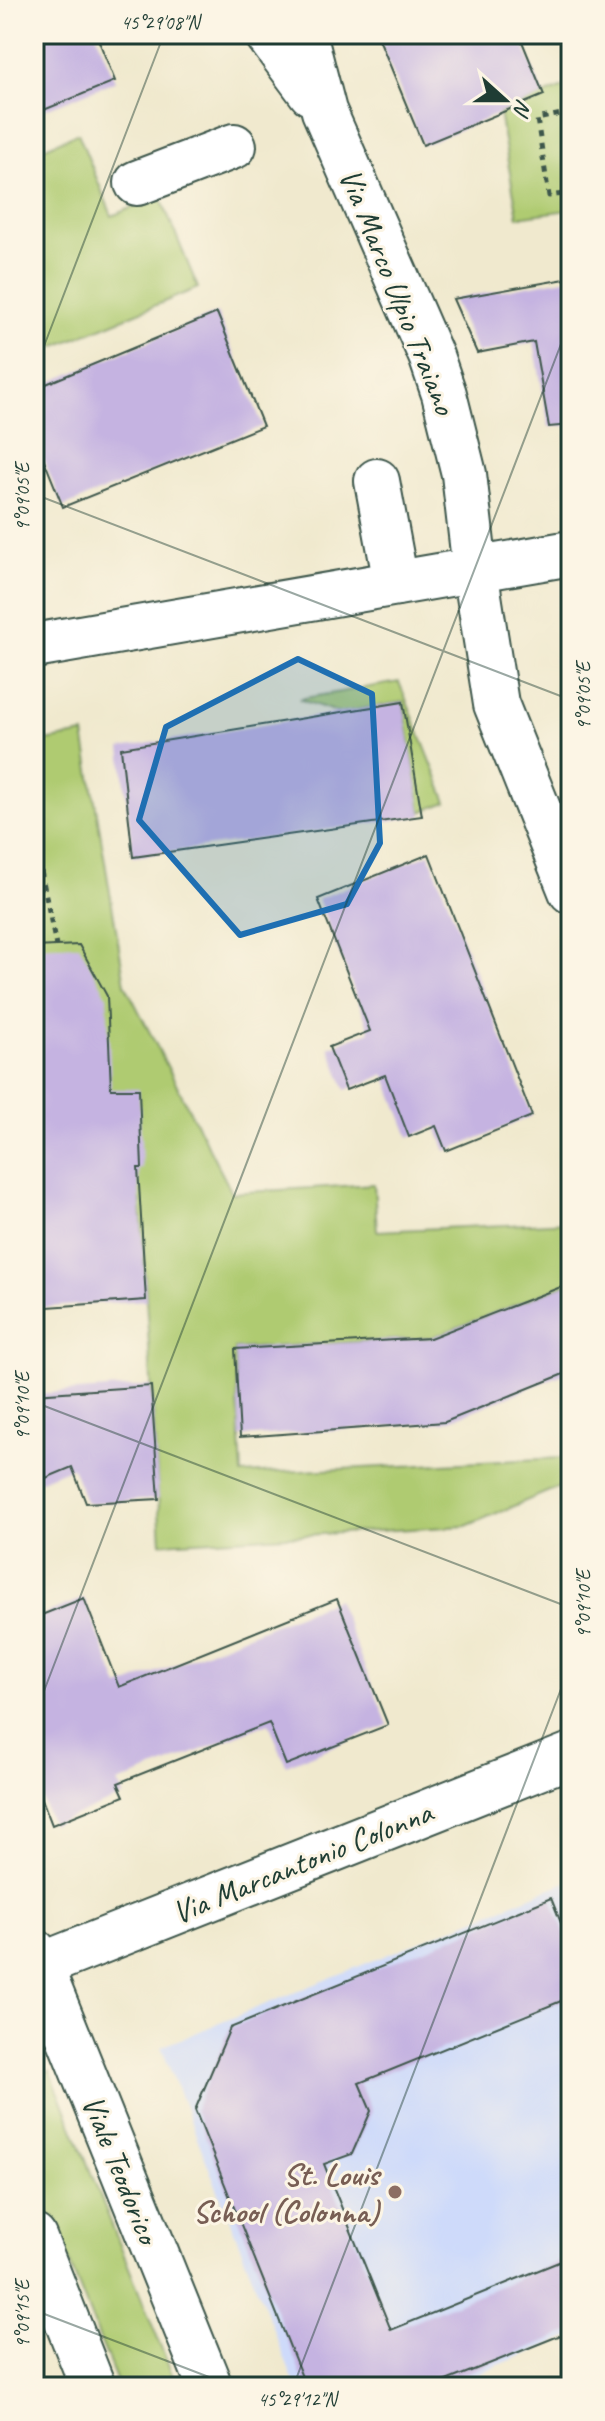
<svg xmlns="http://www.w3.org/2000/svg" width="605" height="2421" viewBox="0 0 605 2421" font-family="Caveat,sans-serif">
	<rect width="100%" height="100%" fill="#fcf5e5"/>
	<filter id="ink" filterUnits="userSpaceOnUse"><feTurbulence type="fractalNoise" baseFrequency=".0125" numOctaves="2"/><feDisplacementMap in="SourceGraphic" scale="16" xChannelSelector="R" yChannelSelector="G"/><feConvolveMatrix kernelMatrix="1 2 1 2 8 2 1 2 1" color-interpolation-filters="sRGB"/></filter>
	<filter id="wash" filterUnits="userSpaceOnUse"><feTurbulence type="fractalNoise" baseFrequency=".006" numOctaves="4" result="noise"/><feDisplacementMap in="SourceGraphic" scale="32" xChannelSelector="R" yChannelSelector="G"/><feGaussianBlur stdDeviation="1.8" result="paint"/><feColorMatrix in="noise" values="0 0 0 0 0 0 0 0 0 0 0 0 0 0 0 0 0 1.4 0 .05"/><feComposite in="paint" operator="in"/></filter>
	<g filter="url(#wash)">
		<rect width="100%" height="100%" fill="#f0e9ce"/>
		<g fill="#cedafa">
			<polygon points="571,657 571,701 554,660"/>
			<polygon points="566,1882 571,1894 571,2336 444,2387 296,2387 161,2047"/>
		</g>
		<g fill="#afcb71" stroke="#678452" stroke-width="2">
			<polygon points="571,84 571,218 568,210 518,217 499,113"/>
			<polygon points="78,133 112,216 160,196 198,288 34,355 34,152"/>
			<polygon points="399,682 447,802 421,812 403,702 339,713 299,699"/>
			<polygon points="84,734 125,984 232,1193 374,1184 377,1231 571,1222 571,1283 430,1338 235,1349 242,1474 561,1458 571,1454 571,1482 466,1526 161,1543 140,1200 34,1206 34,743"/>
			<polygon points="50,2071 177,2387 119,2387 34,2174 34,2078"/>
		</g>
		<g id="blocks">
			<g fill="#c5b3e1">
				<polygon points="34,34 96,34 115,81 34,114"/>
				<polygon points="377,34 519,34 544,95 423,145"/>
				<polygon points="571,278 571,425 549,427 534,342 477,353 453,299"/>
				<polygon points="217,313 263,426 63,507 34,435 34,389"/>
				<polygon points="403,702 422,816 133,857 121,748"/>
				<polygon points="429,854 532,1116 446,1151 436,1126 409,1137 385,1075 346,1090 329,1047 370,1031 318,899"/>
				<polygon points="79,945 107,996 111,1089 139,1089 142,1168 138,1168 146,1300 34,1308 34,947"/>
				<polygon points="571,1283 571,1371 445,1422 240,1437 235,1349 430,1338"/>
				<polygon points="151,1386 159,1499 86,1503 72,1467 34,1483 34,1394"/>
				<polygon points="84,1598 119,1687 337,1599 388,1725 286,1765 269,1723 118,1783 124,1796 52,1825 34,1778 34,1618"/>
				<polygon points="551,1898 571,1948 571,1997 359,2083 371,2111 352,2154 324,2164 391,2330 571,2257 571,2331 431,2387 306,2387 195,2110 230,2028"/>
			</g>
		</g>
	</g>
	<g filter="url(#ink)">
		<use href="#blocks" fill-opacity="0" stroke="#3e574b" stroke-width="2"/>
		<g fill="none" stroke-linecap="round" stroke-linejoin="round">
			<g stroke="#3e574b" stroke-width="48">
				<g id="minor">
					<polyline points="267,34 311,93"/>
					<polyline points="304,34 324,111 431,356 444,394 464,474 475,570 496,704 571,891"/>
					<polyline points="137,183 234,146"/>
					<polyline points="377,481 396,583"/>
					<polyline points="34,646 571,553"/>
					<polyline points="34,1951 210,2387"/>
					<polyline points="34,1968 571,1755"/>
					<polyline points="34,2237 93,2387"/>
				</g>
			</g>
			<g stroke="#3e574b" stroke-width="5" stroke-dasharray="6 6" stroke-linecap="butt">
				<polyline points="571,112 537,119 549,196 571,193"/>
				<polyline points="34,836 56,946"/>
			</g>
			<use href="#minor" stroke="#fff" stroke-width="44"/>
		</g>
	</g>
	<path fill="#1f6fb2" fill-opacity="0.2" stroke="#1f6fb2" stroke-width="6" stroke-linejoin="round" d="M298 659 372 694 380 843 347 904 240 935 139 820 166 727Z"/>
	<path fill="none" stroke="#1f3d34" stroke-width="2" stroke-opacity="0.45" d="M34 372 164 34M34 494 571 700M34 1402 571 1608M34 1717 571 318M34 2310 235 2387M293 2387 571 1663"/>
	<circle fill="#8d6e63" stroke="#fcf5e5" stroke-width="3" cx="395" cy="2192" r="8"/>
	<g text-anchor="middle" stroke-width="6" stroke-linejoin="round" paint-order="stroke">
		<g font-size="32" fill="#1f3d34" stroke="#fcf5e5">
			<text transform="translate(398 291) rotate(68)" y="11">Via Marco Ulpio Traiano</text>
			<text transform="translate(302 1862) rotate(-22)" y="11">Via Marcantonio Colonna</text>
			<text transform="translate(121 2169) rotate(68)" y="11">Viale Teodorico</text>
		</g>
		<g font-size="32" font-weight="bold" fill="#785e54" stroke="#fcf5e5" text-anchor="end">
			<text x="379" y="2185">St. Louis<tspan x="379" dy="37">School (Colonna)</tspan></text>
		</g>
	</g>
	<rect width="605" height="2421" fill="none" stroke="#fcf5e5" stroke-width="88"/>
	<g transform="translate(505 100) rotate(111)" stroke="#fcf5e5" stroke-width="6" paint-order="stroke">
	<path d="M0-6L14 30L0 20L-14 30Z" fill="#1f3d34"/>
	<text y="-12" font-size="22" font-weight="bold" text-anchor="middle" fill="#1f3d34">N</text>
	</g>
	<rect x="44" y="44" width="517" height="2333" fill="none" stroke="#1f3d34" stroke-width="3"/>
	<g font-size="20" text-anchor="middle" fill="#1f3d34">
		<text x="160" y="29">45°29'08"N</text>
		<text transform="translate(22 497) rotate(-90)" y="7">9°09'05"E</text>
		<text transform="translate(583 696) rotate(-90)" y="7">9°09'05"E</text>
		<text transform="translate(22 1406) rotate(-90)" y="7">9°09'10"E</text>
		<text transform="translate(583 1604) rotate(-90)" y="7">9°09'10"E</text>
		<text transform="translate(22 2314) rotate(-90)" y="7">9°09'15"E</text>
		<text x="297" y="2406">45°29'12"N</text>
	</g>
</svg>
